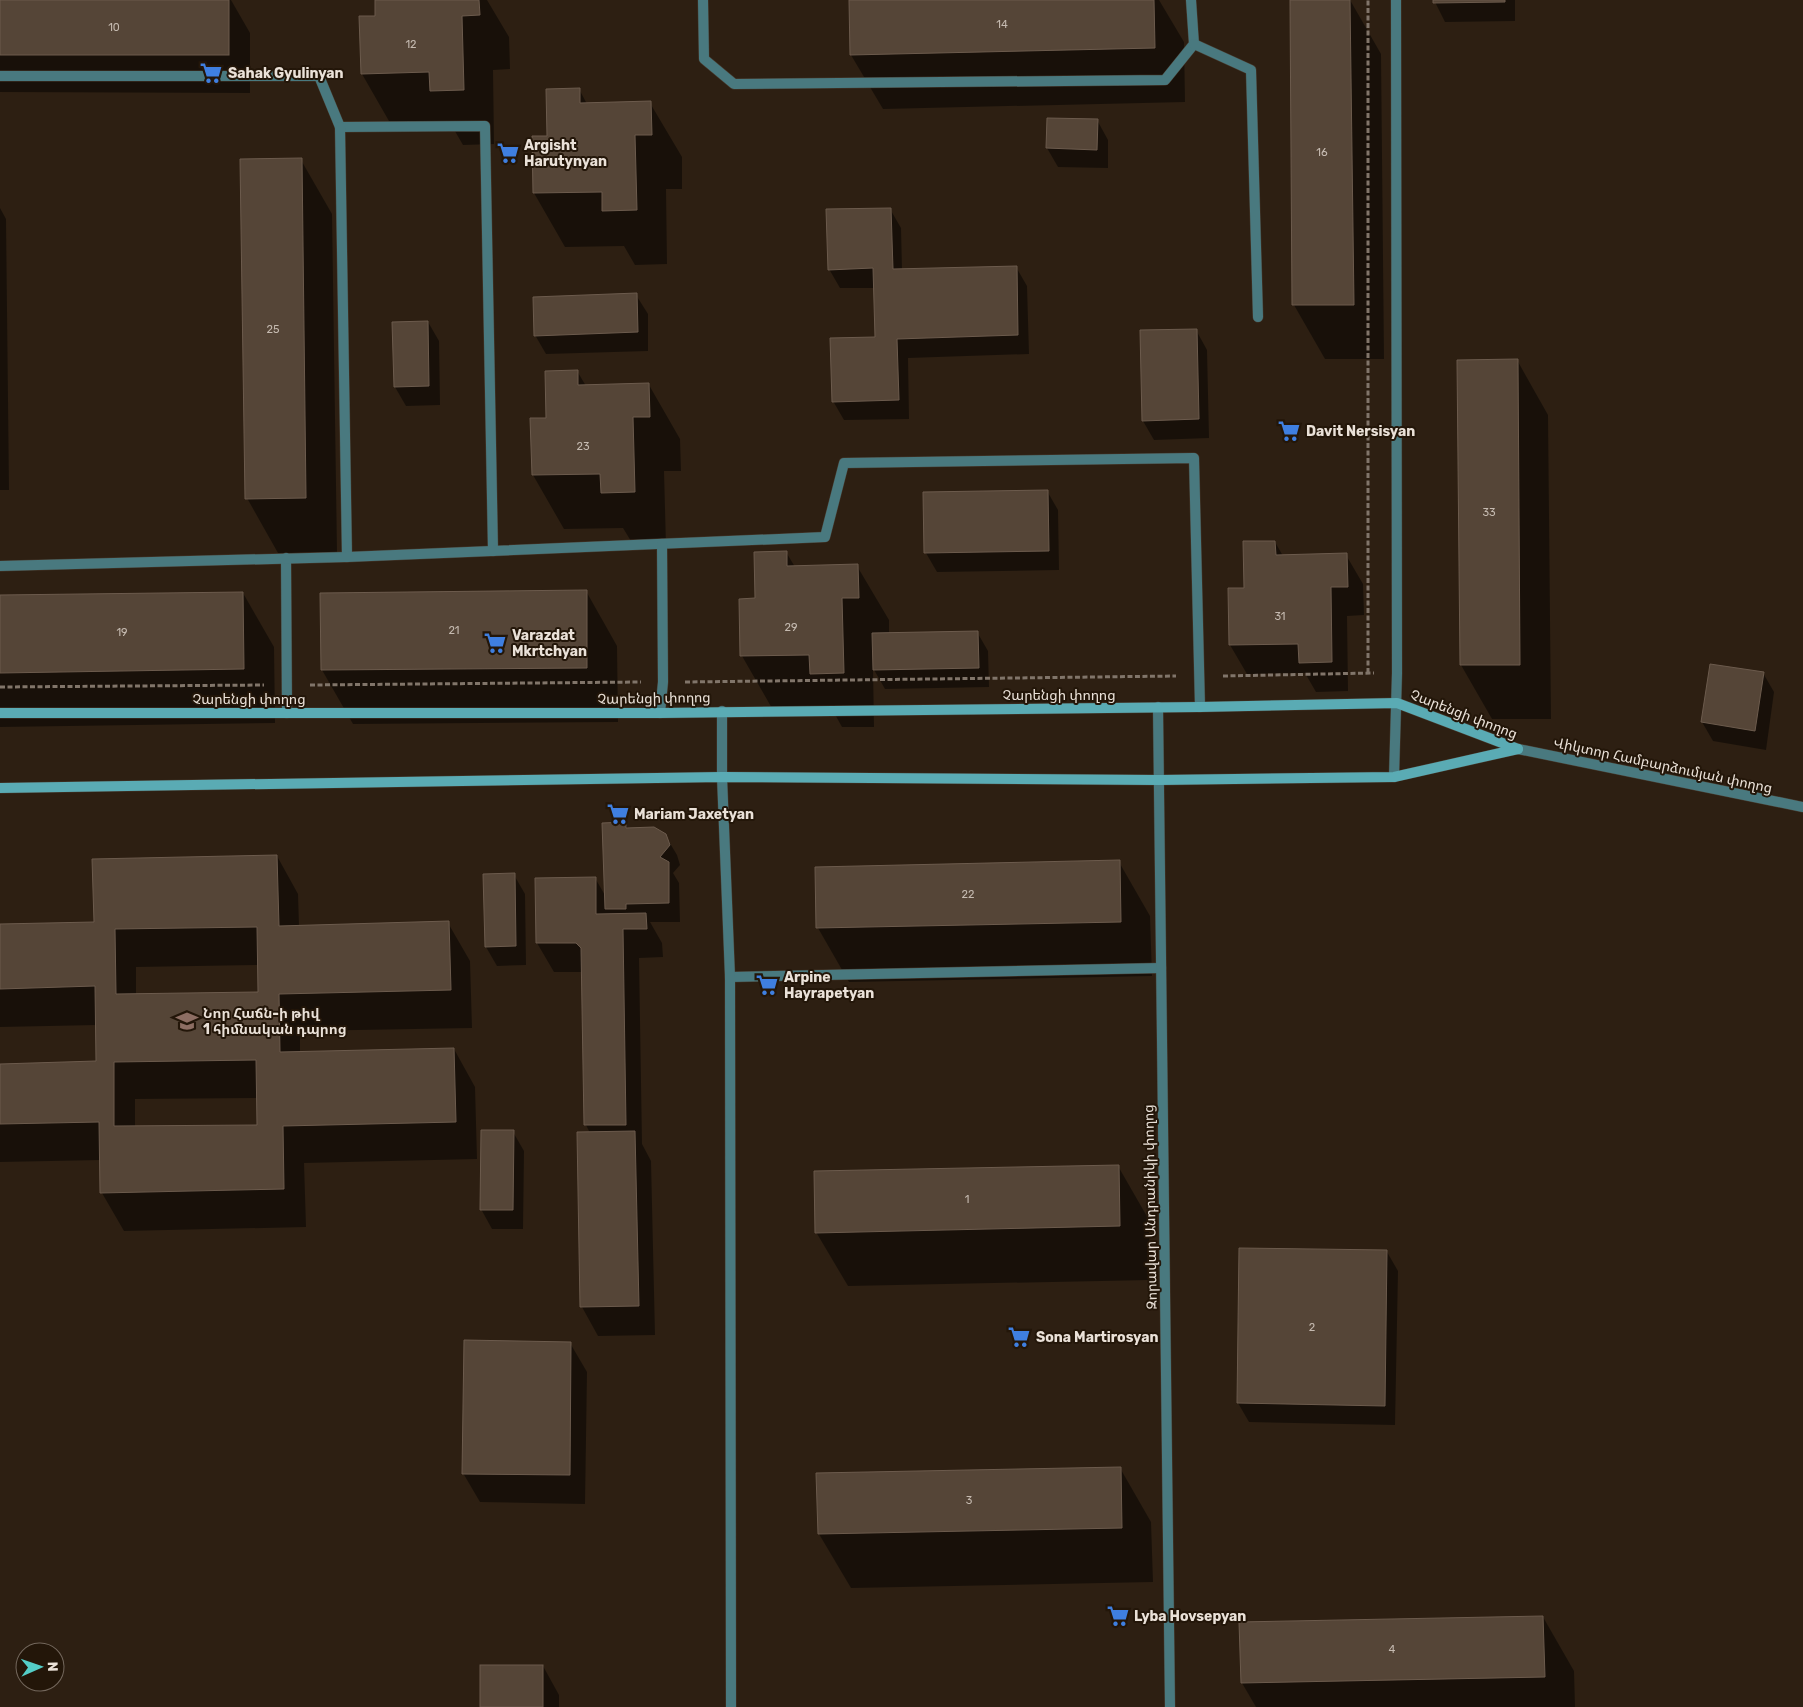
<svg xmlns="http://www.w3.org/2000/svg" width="1803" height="1707" viewBox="0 0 1803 1707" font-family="Rubik,'Noto Sans Armenian',sans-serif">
	<rect width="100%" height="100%" fill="#2d1f12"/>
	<g fill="#0007" fill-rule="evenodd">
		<polygon points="0,0 231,0 250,33 250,93 0,92"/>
		<polygon points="376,0 487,0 509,37 510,69 493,70 494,144 463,145 452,126 393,128 362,74 377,18"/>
		<polygon points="851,0 1159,0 1184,42 1185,102 883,109 851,55"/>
		<polygon points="1350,0 1381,54 1384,359 1325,359 1294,305"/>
		<polygon points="1434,0 1515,0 1515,21 1445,22"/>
		<polygon points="579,89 587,104 650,103 682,157 682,189 666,189 667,264 635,265 624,246 565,247 534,193 533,137 549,137"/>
		<polygon points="1097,120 1108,140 1108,168 1058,167 1047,148"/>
		<polygon points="301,160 332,214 337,552 278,553 247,498"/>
		<polygon points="0,208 6,219 9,490 0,490"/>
		<polygon points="890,209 901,228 902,270 1016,267 1027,286 1029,354 908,358 909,419 844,420 833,401 876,338 874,288 840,288 829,269"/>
		<polygon points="636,295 648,314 648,351 546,354 535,335"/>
		<polygon points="428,322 439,341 440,405 406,406 395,387"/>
		<polygon points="1196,330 1207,350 1209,438 1154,440 1143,421"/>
		<polygon points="1517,360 1548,415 1551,719 1492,719 1461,665 1458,361"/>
		<polygon points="577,371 586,386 649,385 680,439 681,471 664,471 666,546 634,546 623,528 564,529 533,475 548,419"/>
		<polygon points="1047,491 1058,510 1059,570 937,572 926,553"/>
		<polygon points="1275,542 1283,556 1346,555 1363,584 1364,615 1347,616 1348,691 1316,692 1305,673 1247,674 1230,645 1245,589"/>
		<polygon points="786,552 795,567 857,566 889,620 889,634 977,632 988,651 989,687 885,689 873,668 874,727 842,727 832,709 773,710 742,656 756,599"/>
		<polygon points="586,591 617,646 618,722 353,724 322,670 321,594"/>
		<polygon points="243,593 274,647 275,723 0,727 0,597"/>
		<polygon points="1763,673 1774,692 1766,750 1713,741 1702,722"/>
		<polygon points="625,823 629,830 665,835 677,855 680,865 673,873 679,883 680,922 650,922 662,943 663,957 639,958 642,1144 651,1161 655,1335 598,1336 582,1307 578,1133 590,1133 586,1125 583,972 554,972 537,943 536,879 595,878 606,897"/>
		<path d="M277 856 298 894 299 926 448 923 470 961 472 1028 300 1031V1052L454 1049 475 1087 477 1159 304 1163 306 1227 124 1231 102 1193 101 1160 0 1162V1065L98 1063 97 1025 0 1027V925L95 923ZM259 965V993L136 995V967ZM258 1098V1126L135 1127V1099Z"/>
		<polygon points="1119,862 1150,916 1152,976 849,982 818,928"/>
		<polygon points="514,875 525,894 526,965 497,966 486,947"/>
		<polygon points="513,1132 524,1151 523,1229 492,1229 481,1209"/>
		<polygon points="1118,1166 1149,1220 1150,1280 848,1286 816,1232"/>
		<polygon points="1387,1252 1398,1271 1395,1425 1249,1422 1238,1403"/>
		<polygon points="570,1343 587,1372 585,1504 480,1502 463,1473"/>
		<polygon points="1120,1468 1151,1522 1153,1582 851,1588 819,1534"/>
		<polygon points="1543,1617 1574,1671 1575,1707 1256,1707 1242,1683"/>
		<polygon points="543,1666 559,1695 559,1707 482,1707"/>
	</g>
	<g fill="#554537" stroke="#6c5b4d" fill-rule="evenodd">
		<rect x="0" y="0" width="229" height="55"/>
		<polygon points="375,0 479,0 480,15 462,16 464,90 430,91 429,72 361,74 359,16 375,16"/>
		<polygon points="849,0 1154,0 1155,48 850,55"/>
		<polygon points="1290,0 1350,0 1354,305 1292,305"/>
		<polygon points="1433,0 1505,0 1505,2 1433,3"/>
		<polygon points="580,88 580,103 651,101 652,135 635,135 637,210 602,211 602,192 533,193 532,136 547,136 546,89"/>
		<polygon points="1047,118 1098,119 1097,150 1046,148"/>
		<polygon points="302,158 306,498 245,499 240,159"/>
		<polygon points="891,208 893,269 1017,266 1018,335 897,339 899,400 832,402 830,338 875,337 873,268 828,270 826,209"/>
		<polygon points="637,293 638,332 534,336 533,297"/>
		<polygon points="428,321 429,386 394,387 392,322"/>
		<polygon points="1197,329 1199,419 1142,421 1140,330"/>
		<polygon points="1518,359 1520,665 1460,665 1457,360"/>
		<polygon points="578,370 578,385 649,383 650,417 633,417 635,492 601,493 600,474 532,475 530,418 546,418 545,371"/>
		<polygon points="1048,490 1049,551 924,553 923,492"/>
		<polygon points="1243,541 1275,541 1276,555 1347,553 1348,587 1331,587 1332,662 1299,663 1298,644 1229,645 1228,588 1244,588"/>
		<polygon points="787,551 787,566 858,564 859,598 842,598 844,673 810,674 809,655 740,656 739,599 755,598 754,552"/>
		<polygon points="587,590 587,668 321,670 320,593"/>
		<polygon points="243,592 244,669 0,673 0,595"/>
		<polygon points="978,631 979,668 873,670 872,633"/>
		<polygon points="1710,664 1764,672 1755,731 1701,722"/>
		<polygon points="626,822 626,828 654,827 666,834 670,845 660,857 669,862 669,903 626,904 626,909 605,909 602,823"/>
		<path d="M277 855 279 926 449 921 451 990 279 994 280 1052 454 1048 456 1122 283 1126 284 1189 100 1193 99 1122 0 1124V1064L96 1061 95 986 0 989V924L94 922 92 859ZM257 927 258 992 116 994 115 929ZM256 1060 257 1125 114 1126V1062Z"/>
		<polygon points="1120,860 1121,922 816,928 815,867"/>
		<polygon points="515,873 516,946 485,947 483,874"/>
		<polygon points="596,877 596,914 646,913 647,929 623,929 626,1125 584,1125 581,948 576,943 536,943 535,878"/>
		<polygon points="481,1130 514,1130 513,1210 480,1210"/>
		<polygon points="635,1131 639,1306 580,1307 577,1132"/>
		<polygon points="1119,1165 1120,1226 815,1233 814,1171"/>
		<polygon points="1239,1248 1387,1250 1385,1406 1237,1403"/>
		<polygon points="464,1340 571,1342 570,1475 462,1474"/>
		<polygon points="1121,1467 1122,1528 818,1534 816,1473"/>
		<polygon points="1543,1616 1545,1677 1241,1683 1239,1622"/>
		<rect x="480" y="1665" width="63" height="42"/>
	</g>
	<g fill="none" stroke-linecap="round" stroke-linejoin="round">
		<g stroke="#473a2e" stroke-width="11">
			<g id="lane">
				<polyline points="703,0 704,59 734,84 1165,80 1194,44 1191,0"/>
				<polyline points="1194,44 1251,70 1258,317"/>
				<polyline points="319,76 340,127 485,126 493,551"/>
				<polyline points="340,127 347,557"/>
				<polyline points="286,558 287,713"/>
				<polyline points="0,566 347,557 825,537 844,463 1194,458 1200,707"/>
				<polyline points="660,713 663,682 662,544"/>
				<polyline points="730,977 1161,968"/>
			</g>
		</g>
		<g stroke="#473a2e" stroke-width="11">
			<g id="street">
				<polyline points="0,76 319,76"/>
				<polyline points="1158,707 1170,1707"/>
				<polyline points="722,711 722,777 730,977 731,1707"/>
				<polyline points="1518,749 1803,807"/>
				<polyline points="1394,777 1397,673 1396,0"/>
			</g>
		</g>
		<g stroke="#473a2e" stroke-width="11">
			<g id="secondary">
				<polyline points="0,713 660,713 1200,707 1397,703 1518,749"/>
				<polyline points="0,788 722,777 1159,780 1394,777 1518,749"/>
			</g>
		</g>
		<g stroke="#81756a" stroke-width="3" stroke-dasharray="5 2.5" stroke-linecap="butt">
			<polyline points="1368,673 1368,0"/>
			<polyline points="1223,676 1374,673"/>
			<polyline points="685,682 1176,676"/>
			<polyline points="310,685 641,682"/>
			<polyline points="0,687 264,685"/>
		</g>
		<use href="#lane" stroke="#49797f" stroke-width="10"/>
		<use href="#street" stroke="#49797f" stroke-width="10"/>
		<use href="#secondary" stroke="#5aabb4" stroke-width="10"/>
	</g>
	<defs>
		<g id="supermarket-bare" transform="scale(1.725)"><path d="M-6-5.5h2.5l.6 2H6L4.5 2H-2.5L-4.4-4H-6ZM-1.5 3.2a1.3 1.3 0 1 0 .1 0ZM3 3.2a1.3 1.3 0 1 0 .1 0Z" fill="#3f7fe0" stroke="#231609" stroke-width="2.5" paint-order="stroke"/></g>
		<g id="school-bare" transform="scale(1.725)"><path d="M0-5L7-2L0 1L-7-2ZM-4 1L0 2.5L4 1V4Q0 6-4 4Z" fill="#8d6e63" stroke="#231609" stroke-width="2.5" paint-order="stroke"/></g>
	</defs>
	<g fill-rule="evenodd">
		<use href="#supermarket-bare" x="211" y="73"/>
		<use href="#supermarket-bare" x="508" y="153"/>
		<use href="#supermarket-bare" x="1289" y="431"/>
		<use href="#supermarket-bare" x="495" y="643"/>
		<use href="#supermarket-bare" x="618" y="814"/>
		<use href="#supermarket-bare" x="767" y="985"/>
		<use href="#school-bare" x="187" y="1021"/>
		<use href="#supermarket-bare" x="1019" y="1337"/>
		<use href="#supermarket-bare" x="1118" y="1616"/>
	</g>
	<g text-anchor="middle" stroke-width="4" stroke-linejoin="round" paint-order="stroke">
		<g font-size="11" fill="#c5bab0">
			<text x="1002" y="28">14</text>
			<text x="114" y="31">10</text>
			<text x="411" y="48">12</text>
			<text x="1322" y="156">16</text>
			<text x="273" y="333">25</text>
			<text x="583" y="450">23</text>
			<text x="1489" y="516">33</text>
			<text x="1280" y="620">31</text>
			<text x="791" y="631">29</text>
			<text x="454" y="634">21</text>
			<text x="122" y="636">19</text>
			<text x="968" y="898">22</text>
			<text x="967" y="1203">1</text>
			<text x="1312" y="1331">2</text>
			<text x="969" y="1504">3</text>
			<text x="1392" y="1653">4</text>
		</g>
		<g font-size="14" font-weight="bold" fill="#eae1d8" stroke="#231609" text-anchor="start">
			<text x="228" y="78">Sahak Gyulinyan</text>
			<text x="524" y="150">Argisht<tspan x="524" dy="16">Harutynyan</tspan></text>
			<text x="1306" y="436">Davit Nersisyan</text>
			<text x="512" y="640">Varazdat<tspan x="512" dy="16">Mkrtchyan</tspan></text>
			<text x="634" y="819">Mariam Jaxetyan</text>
			<text x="784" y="982">Arpine<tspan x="784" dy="16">Hayrapetyan</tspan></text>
			<text x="203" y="1018">Նոր Հաճն-ի թիվ<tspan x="203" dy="16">1 հիմնական դպրոց</tspan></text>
			<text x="1036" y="1342">Sona Martirosyan</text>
			<text x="1134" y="1621">Lyba Hovsepyan</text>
		</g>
		<g font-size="14" fill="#eae1d8" stroke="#231609">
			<text x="1059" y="700">Չարենցի փողոց</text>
			<text transform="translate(654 698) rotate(-1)" y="5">Չարենցի փողոց</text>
			<text x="249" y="704">Չարենցի փողոց</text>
			<text transform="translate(1464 714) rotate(21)" y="5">Չարենցի փողոց</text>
			<text transform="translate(1663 765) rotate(12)" y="5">Վիկտոր Համբարձումյան փողոց</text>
			<text transform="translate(1150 1207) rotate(-91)" y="5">Զորավար Անդրանիկի փողոց</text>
		</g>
	</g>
	<g transform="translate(40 1667) rotate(88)"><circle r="24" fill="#231609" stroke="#73675c"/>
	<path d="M0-4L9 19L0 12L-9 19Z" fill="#54cdc7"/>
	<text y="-8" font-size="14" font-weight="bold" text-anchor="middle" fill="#eae1d8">N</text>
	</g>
</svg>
